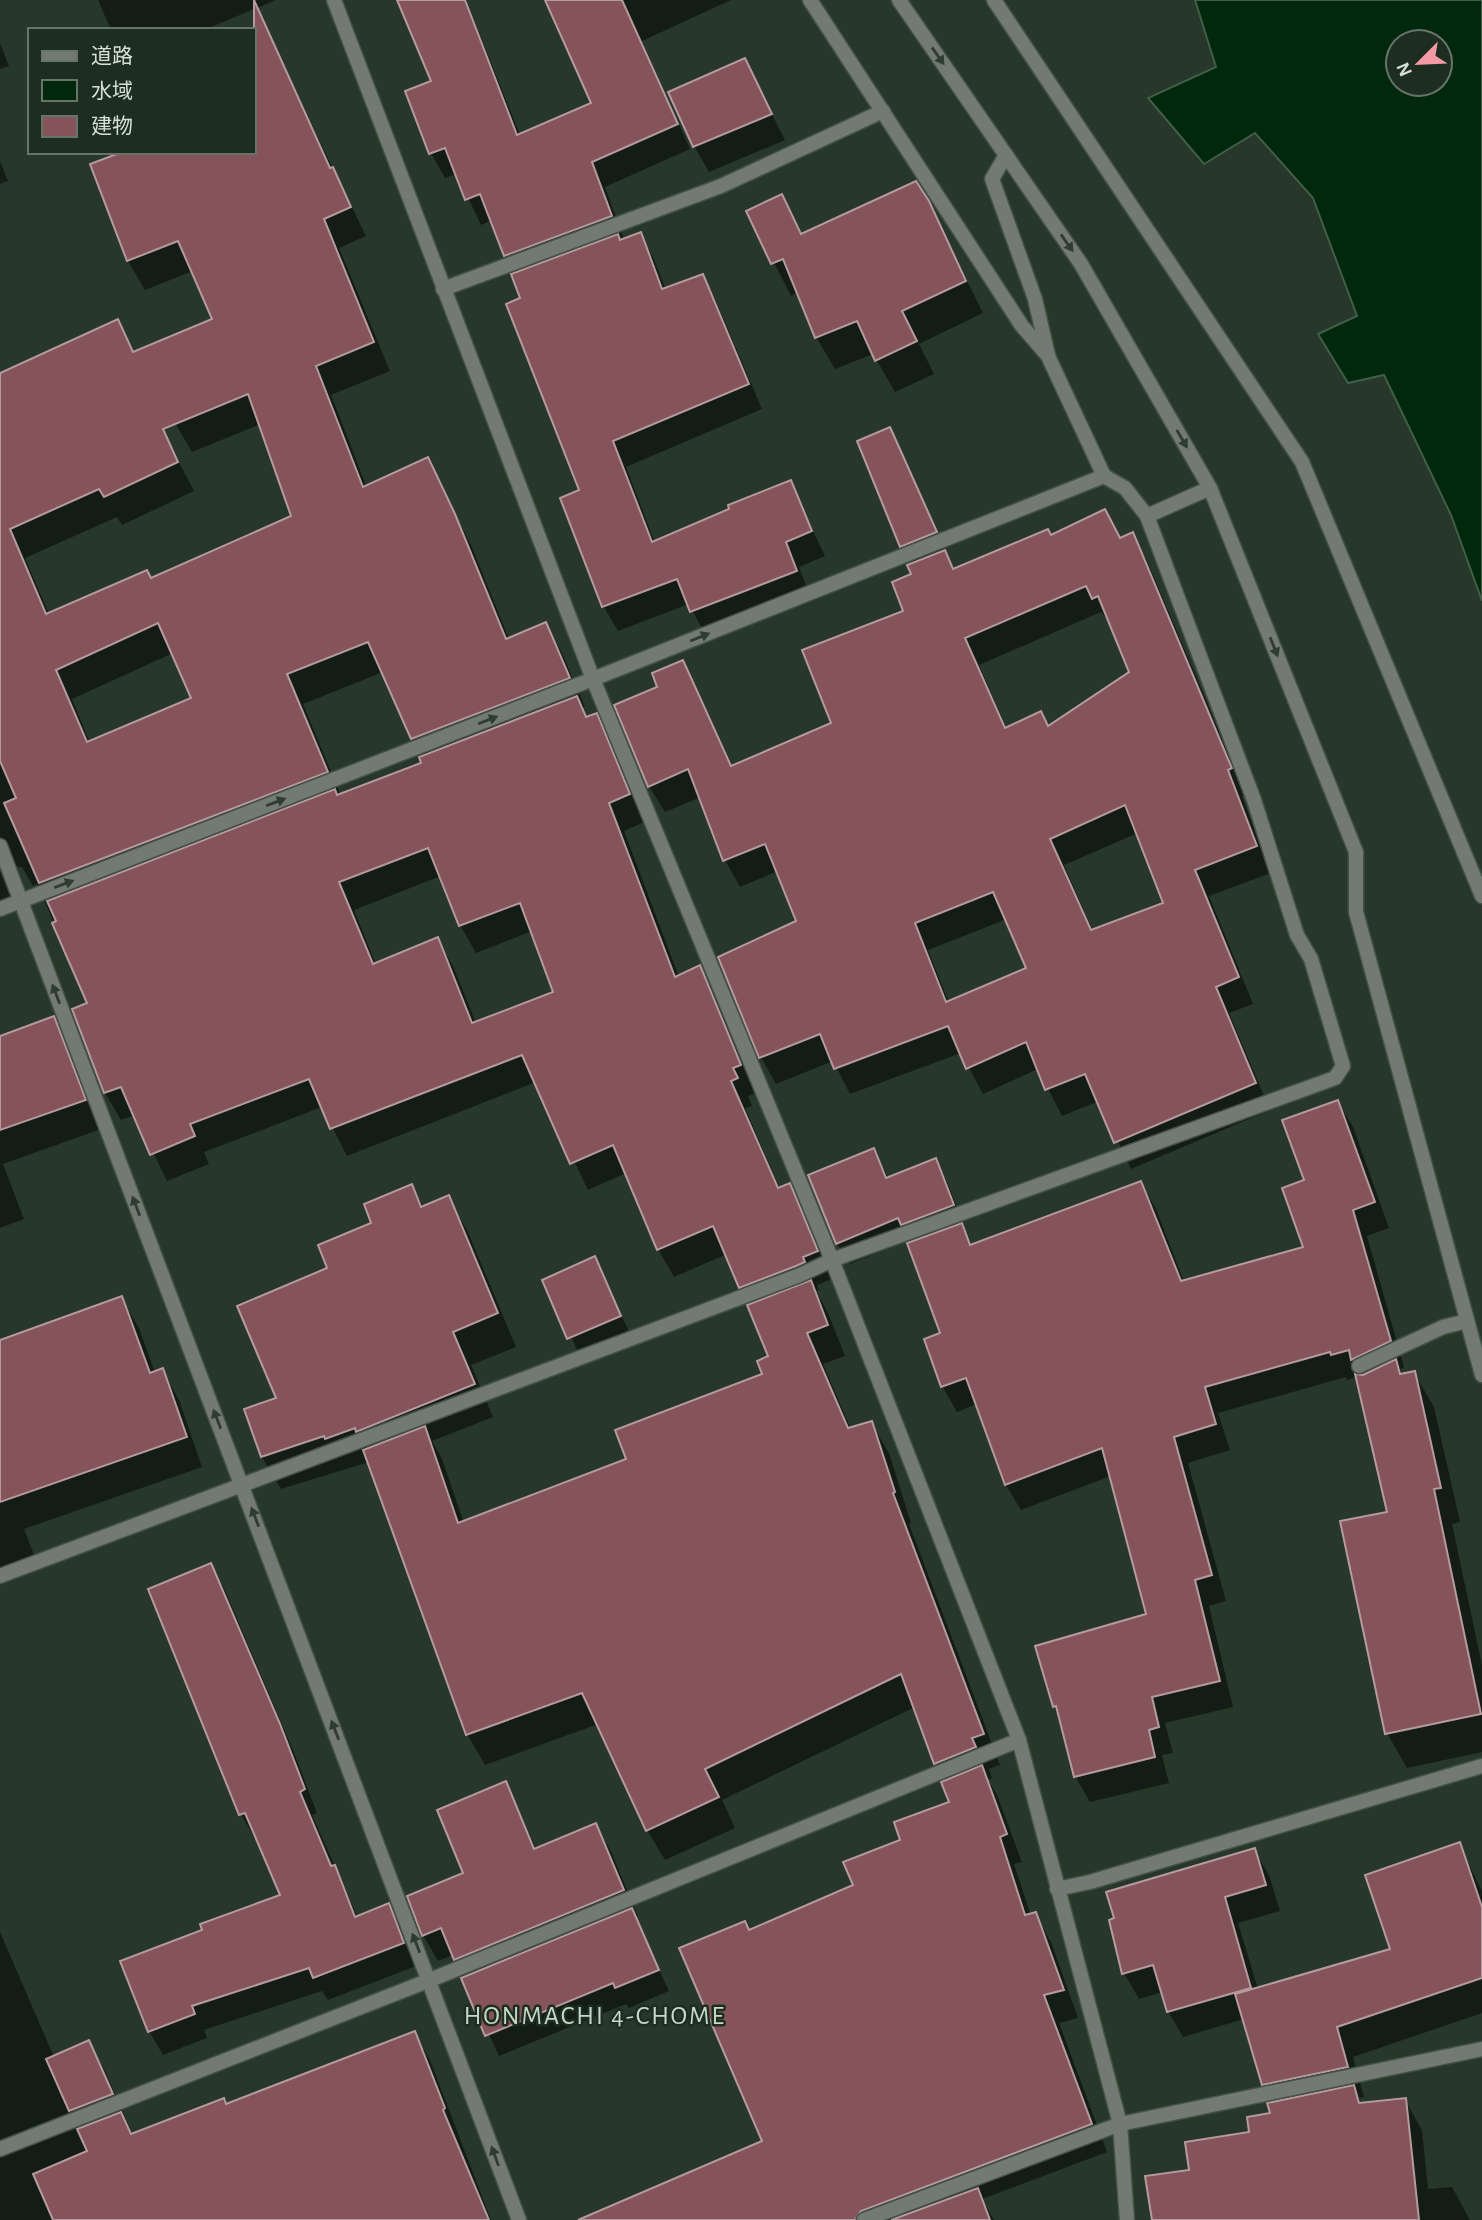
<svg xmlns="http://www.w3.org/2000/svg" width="1482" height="2220" viewBox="0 0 1482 2220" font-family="'Alegreya Sans','Noto Sans JP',sans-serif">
	<rect width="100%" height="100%" fill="#273729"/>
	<path fill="#01270c" stroke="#415e49" stroke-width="2" fill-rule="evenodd" d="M1195 0H1482V601L1451 515 1384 375 1348 383 1318 334 1357 316 1313 198 1255 133 1204 164 1148 98 1216 67ZM1398 42H1440V84H1398Z"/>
	<g fill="#0007" fill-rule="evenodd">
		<polygon points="98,0 276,0 204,30 111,30"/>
		<polygon points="399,0 466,0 520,135 593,104 547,0 731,0 642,41 690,149 605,187 624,240 640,235 654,259 666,290 702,276 716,301 762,409 626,467 655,543 790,483 825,556 799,567 810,596 706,636 689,604 618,631 604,607 562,499 581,491 517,274 492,220 481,225 457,174 445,178 431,153 407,92 433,82"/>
		<polygon points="0,43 9,66 0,69"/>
		<path d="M277 54 366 236 339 248 390 371 331 395 367 488 427 459 471 545 509 639 545 624 562 653 585 707 582 708 588 718 596 715 611 742 644 822 624 831 679 977 700 967 715 994 756 1093 748 1096 752 1106 745 1108 780 1189 789 1185 805 1212 832 1279 817 1285 819 1290 816 1291 828 1313 845 1356 823 1364 851 1429 871 1423 889 1453 911 1523 909 1524 1000 1765 989 1769 992 1778 988 1780 997 1795 1022 1862 1014 1864 1031 1916 1035 1914 1051 1942 1078 2018 1059 2023 1107 2152 982 2199 994 2220H579L764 2142 749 1932 855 1886 903 1841 951 1803 947 1782 936 1763 915 1707 722 1800 735 1828 665 1860 647 1830 598 1724 485 1765 467 1734 369 1462 281 1489 262 1457 278 1399 330 1268 411 1186 424 1208 448 1198 467 1230 516 1347 471 1365 493 1417 432 1441 442 1459 464 1523 629 1460 764 1375 770 1357 751 1305 727 1254 674 1277 658 1249 626 1173 588 1190 536 1082 347 1156 322 1107 204 1152 209 1164 167 1181 135 1115 121 1120 105 1093 74 1010 90 1004 37 884 33 886 22 867 13 866 12 895 0 900V375L151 409 194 491 122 525 117 517 25 558 49 614 151 580 294 517 261 424 192 452 175 423 214 320 193 271 145 290 128 261 92 165 254 152V64ZM173 653 193 699 90 743 72 699ZM383 672 424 764 341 796 303 704ZM441 876 460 925 476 953 532 931 556 993 476 1023 453 966 437 939 376 965 354 910Z"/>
		<polygon points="744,60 785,140 709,172 694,146"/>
		<polygon points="0,161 8,181 0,184"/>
		<polygon points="782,196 803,235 928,202 983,313 919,344 934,374 895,392 873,354 835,369 816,337 798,292 791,296 748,212"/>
		<path d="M889 429 955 571 1051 537 1121 540 1132 535 1147 561 1243 787 1246 795 1242 796 1271 873 1209 896 1253 1004 1229 1013 1270 1110 1131 1169 1099 1101 1062 1116 1038 1069 983 1094 961 1053 850 1094 833 1061 776 1084 761 1057 720 958 798 922 778 871 740 887 725 860 701 797 665 812 649 786 660 688 683 663 733 767 833 724 905 612 913 575 912 565 901 546ZM1101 612 1111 624 1131 673 1048 727 1007 729 979 665ZM1138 833 1165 904 1093 931 1064 865ZM1007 919 1029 969 949 1003 928 950Z"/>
		<polygon points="53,1018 70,1047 101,1129 3,1164 24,1219 0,1228 0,1038"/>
		<polygon points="1338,1102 1353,1127 1389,1228 1367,1236 1404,1367 1400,1369 1403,1375 1414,1373 1434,1407 1460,1522 1452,1524 1482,1665 1482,1752 1407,1768 1387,1733 1389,1513 1357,1377 1347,1380 1346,1377 1218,1413 1230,1450 1188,1463 1226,1601 1209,1606 1233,1707 1165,1723 1173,1753 1162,1755 1169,1783 1090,1802 1075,1776 1060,1717 1054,1706 1149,1615 1111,1476 1021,1510 1006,1485 977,1404 957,1412 942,1386 942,1334 911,1239 850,1264 837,1243 873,1150 889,1179 935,1161 947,1182 965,1227 962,1228 972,1246 1141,1183 1156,1209 1184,1282 1305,1248 1307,1181"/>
		<polygon points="595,1259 634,1342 584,1364 544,1280"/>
		<polygon points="121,1298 139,1328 155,1373 162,1370 179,1400 202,1467 24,1529 40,1570 0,1585 0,1342"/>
		<polygon points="210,1565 224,1588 293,1750 317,1813 312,1815 358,1918 388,1905 402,1929 416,1966 328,2000 322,1991 204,2030 207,2038 163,2055 149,2031 204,1931 283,1896 257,1836 254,1837 241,1814"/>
		<polygon points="505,1783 537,1850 596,1826 611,1851 638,1917 635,1918 669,1991 629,2008 626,2004 499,2056 453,1955 438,1961 423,1935 465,1874"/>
		<path d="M1459 1844 1482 1891V2013L1353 2057 1364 2097 1359 2098 1362 2104 1405 2100 1422 2130 1428 2189 1452 2187 1470 2220H1153L1191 2171 1251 2134 1272 2114 1275 2104 1263 2084 1244 2019 1183 2037 1168 2011 1163 1992 1139 1999 1124 1973 1254 1850 1269 1875 1280 1911 1238 1923 1258 1989 1392 1950ZM1248 1979 1255 1991H1251L1245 1981Z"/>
		<polygon points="0,1932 54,2057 88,2042 104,2069 133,2135 226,2106 414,2033 430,2060 491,2220 0,2220"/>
	</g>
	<g fill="#85545a" stroke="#b69b9e" stroke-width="2" fill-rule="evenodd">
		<path d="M254 0 330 168 333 167 351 207 324 219 374 342 316 366 363 487 428 457 455 514 506 639 546 622 570 678 411 739 368 642 287 674 328 772 39 883 4 803 16 798 0 761V373L118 319 133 352 212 319 178 241 127 261 90 164 122 152H254ZM248 394 291 516 151 578 147 570 46 614 10 529 99 489 104 497 178 462 163 429ZM158 623 191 698 87 742 56 670Z"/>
		<polygon points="397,0 465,0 517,135 591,103 545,0 622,0 678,124 592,162 612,216 504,256 480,194 465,200 445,148 429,154 405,91 431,81"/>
		<polygon points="745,58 772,114 693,147 668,92"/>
		<polygon points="916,181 929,201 966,281 902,311 917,341 875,361 857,321 815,338 783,259 771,264 746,211 782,194 801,234"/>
		<polygon points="641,232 662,289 703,274 749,384 613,441 652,542 729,509 728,505 791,480 812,531 786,542 797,571 690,612 677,579 602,607 560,498 579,490 506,304 520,298 511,274 618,234 620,240"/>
		<polygon points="890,427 937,532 900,547 857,441"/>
		<path d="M1105 509 1120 538 1133 532 1228 759 1232 768 1228 770 1257 846 1195 870 1239 977 1216 987 1256 1083 1114 1143 1085 1074 1045 1090 1026 1042 966 1069 948 1026 834 1069 820 1034 759 1058 718 957 796 921 765 844 723 861 688 769 648 787 614 705 657 687 652 673 683 660 731 766 831 723 802 650 903 611 892 582 911 574 907 565 945 550 953 569 1048 529 1051 535ZM1086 586 1092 599 1098 596 1129 672 1048 726 1041 711 1005 728 965 638ZM1125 805 1163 903 1091 930 1050 839ZM993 892 1026 968 946 1002 915 923Z"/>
		<path d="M577 696 586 717 597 713 630 794 609 803 675 977 700 965 741 1065 733 1068 738 1078 731 1081 778 1188 790 1183 818 1251 803 1257 805 1262 796 1266 739 1288 713 1226 657 1250 613 1145 570 1164 522 1055 330 1129 309 1079 190 1124 195 1136 150 1155 121 1087 104 1093 72 1009 87 1003 52 923 56 921 47 901 335 789 337 795 421 763 419 757ZM428 848 459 926 520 903 553 992 472 1023 438 937 373 964 339 882Z"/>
		<polygon points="54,1016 86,1100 0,1130 0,1036"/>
		<polygon points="1338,1100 1375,1202 1353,1210 1391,1341 1351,1360 1349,1350 1331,1355 1330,1352 1205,1387 1216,1424 1174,1437 1212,1575 1195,1580 1220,1681 1152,1697 1159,1727 1149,1730 1155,1757 1074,1777 1056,1706 1053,1707 1035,1646 1146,1614 1102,1448 1005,1485 966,1378 941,1387 924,1339 940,1333 907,1243 962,1223 970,1245 1141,1181 1181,1281 1303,1247 1282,1188 1304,1180 1282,1120"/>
		<polygon points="874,1148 886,1178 936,1158 954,1205 901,1225 898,1218 836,1244 808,1175"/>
		<polygon points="412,1184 421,1207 449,1195 498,1313 453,1332 475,1384 356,1432 355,1428 325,1439 324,1436 261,1457 244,1409 276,1398 237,1306 327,1268 318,1245 371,1223 364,1204"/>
		<polygon points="595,1256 621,1316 567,1339 542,1280"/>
		<polygon points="811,1280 828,1325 807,1333 848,1428 872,1421 895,1492 893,1493 984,1734 972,1738 976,1747 934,1764 901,1674 705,1769 719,1797 646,1831 582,1693 466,1735 363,1450 425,1426 458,1523 626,1459 615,1430 762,1374 757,1361 768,1356 747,1305"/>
		<polygon points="122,1296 150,1373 163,1368 187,1437 0,1502 0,1340"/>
		<polygon points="1396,1359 1400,1374 1415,1371 1441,1488 1434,1489 1481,1714 1385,1734 1340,1521 1387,1512 1355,1374 1363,1375"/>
		<polygon points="211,1563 280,1724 305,1789 300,1792 331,1866 335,1865 355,1917 389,1903 404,1943 313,1978 309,1968 192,2006 195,2014 148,2032 120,1961 202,1930 200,1924 280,1895 245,1813 239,1815 148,1589"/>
		<polygon points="982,1765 1007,1834 1000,1837 1025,1915 1036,1912 1064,1990 1044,1995 1092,2124 861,2211 855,2220 578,2220 762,2141 679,1948 745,1921 749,1930 853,1885 843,1862 900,1840 894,1822 949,1802 941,1782"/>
		<polygon points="506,1781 534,1849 596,1823 624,1890 454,1960 441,1928 422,1936 407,1896 463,1873 437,1810"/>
		<polygon points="1460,1842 1482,1907 1482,1978 1337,2027 1348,2067 1262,2085 1235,1994 1390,1949 1365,1875"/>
		<polygon points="1255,1848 1266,1885 1225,1897 1251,1988 1167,2012 1153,1965 1122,1974 1109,1920 1114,1918 1106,1892"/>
		<polygon points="632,1908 659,1970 615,1988 613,1983 485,2036 461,1978"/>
		<polygon points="415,2031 445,2108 443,2110 489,2220 53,2220 33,2174 87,2151 77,2129 121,2112 131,2134 224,2098 226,2104"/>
		<polygon points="89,2040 113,2094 69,2111 46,2059"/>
		<polygon points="1354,2085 1359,2103 1406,2098 1419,2220 1152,2220 1145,2176 1189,2170 1185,2142 1249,2132 1247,2117 1270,2113 1267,2103"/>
		<polygon points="978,2188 990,2220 891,2220"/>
	</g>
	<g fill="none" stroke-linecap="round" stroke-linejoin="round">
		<g stroke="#435245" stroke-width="17">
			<polyline id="service" points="994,0 1302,462 1482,896"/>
		</g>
		<g stroke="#435245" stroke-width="17">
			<g id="minor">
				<polyline points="334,0 593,679 832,1260 1019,1740 1120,2124 1127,2220"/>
				<polyline points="810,0 1022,326 1048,356 1104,476"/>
				<polyline points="1006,155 992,179 1035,299 1048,355"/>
				<polyline points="443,289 721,186 883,111"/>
				<polyline points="0,846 519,2220"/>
				<polyline points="0,909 593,679 1104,476 1125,488 1147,516 1210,488"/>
				<polyline points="1359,1366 1443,1327 1467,1321"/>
				<polyline points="0,1576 800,1275 832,1260 1335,1078 1343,1066 1311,959 1297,935 1254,800 1147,516"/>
				<polyline points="1057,1889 1090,1882 1482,1766"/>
				<polyline points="0,2149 430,1980 1019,1740"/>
				<polyline points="864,2220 1120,2124 1482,2049"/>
			</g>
		</g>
		<g stroke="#435245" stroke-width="17">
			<polyline id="tertiary" points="899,0 1081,264 1210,488 1356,852 1356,912 1482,1375"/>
		</g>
		<use href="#service" stroke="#727a73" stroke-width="14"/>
		<use href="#minor" stroke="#727a73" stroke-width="14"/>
		<use href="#tertiary" stroke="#727a73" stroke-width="14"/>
	</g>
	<defs><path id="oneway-solid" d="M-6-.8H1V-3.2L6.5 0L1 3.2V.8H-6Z" transform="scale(1.75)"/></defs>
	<g fill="#2e3c31">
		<use href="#oneway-solid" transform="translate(938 56) rotate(55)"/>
		<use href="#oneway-solid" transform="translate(1067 243) rotate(55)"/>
		<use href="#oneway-solid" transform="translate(1182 439) rotate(60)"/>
		<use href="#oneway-solid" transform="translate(700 637) rotate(-22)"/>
		<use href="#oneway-solid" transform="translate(1274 647) rotate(68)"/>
		<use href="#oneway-solid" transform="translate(488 720) rotate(-21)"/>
		<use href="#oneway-solid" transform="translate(276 802) rotate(-21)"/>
		<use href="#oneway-solid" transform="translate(64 884) rotate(-21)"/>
		<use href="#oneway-solid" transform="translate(56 994) rotate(-111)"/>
		<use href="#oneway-solid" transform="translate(136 1206) rotate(-111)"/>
		<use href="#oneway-solid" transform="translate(217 1419) rotate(-111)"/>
		<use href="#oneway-solid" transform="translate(255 1517) rotate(-111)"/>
		<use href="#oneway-solid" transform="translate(335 1730) rotate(-111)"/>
		<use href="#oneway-solid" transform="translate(416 1943) rotate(-111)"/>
		<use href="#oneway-solid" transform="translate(495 2156) rotate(-110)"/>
	</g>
	<g text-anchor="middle" stroke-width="5" stroke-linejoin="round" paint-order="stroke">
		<g font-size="26" letter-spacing="2" fill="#c5d9c8" stroke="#1d2d20">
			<text x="595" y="2024">HONMACHI 4-CHOME</text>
		</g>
	</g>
	<rect x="28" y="28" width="228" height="126" fill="#1d2d20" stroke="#677469" stroke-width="2"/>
	<rect x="42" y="51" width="35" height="10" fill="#727a73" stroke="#677469" stroke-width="2"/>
	<text x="91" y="63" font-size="21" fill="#d5dfd6">道路</text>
	<rect x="42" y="80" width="35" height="21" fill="#01270c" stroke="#677469" stroke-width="2"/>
	<text x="91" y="98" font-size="21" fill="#d5dfd6">水域</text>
	<rect x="42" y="116" width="35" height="21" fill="#85545a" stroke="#677469" stroke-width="2"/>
	<text x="91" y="133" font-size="21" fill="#d5dfd6">建物</text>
	<g transform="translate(1419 63) rotate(246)"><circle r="33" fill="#1d2d20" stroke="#677469" stroke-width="2"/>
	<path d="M0-5L12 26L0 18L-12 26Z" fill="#f49aa5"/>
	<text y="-10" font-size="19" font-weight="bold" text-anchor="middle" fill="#d5dfd6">N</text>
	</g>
</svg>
